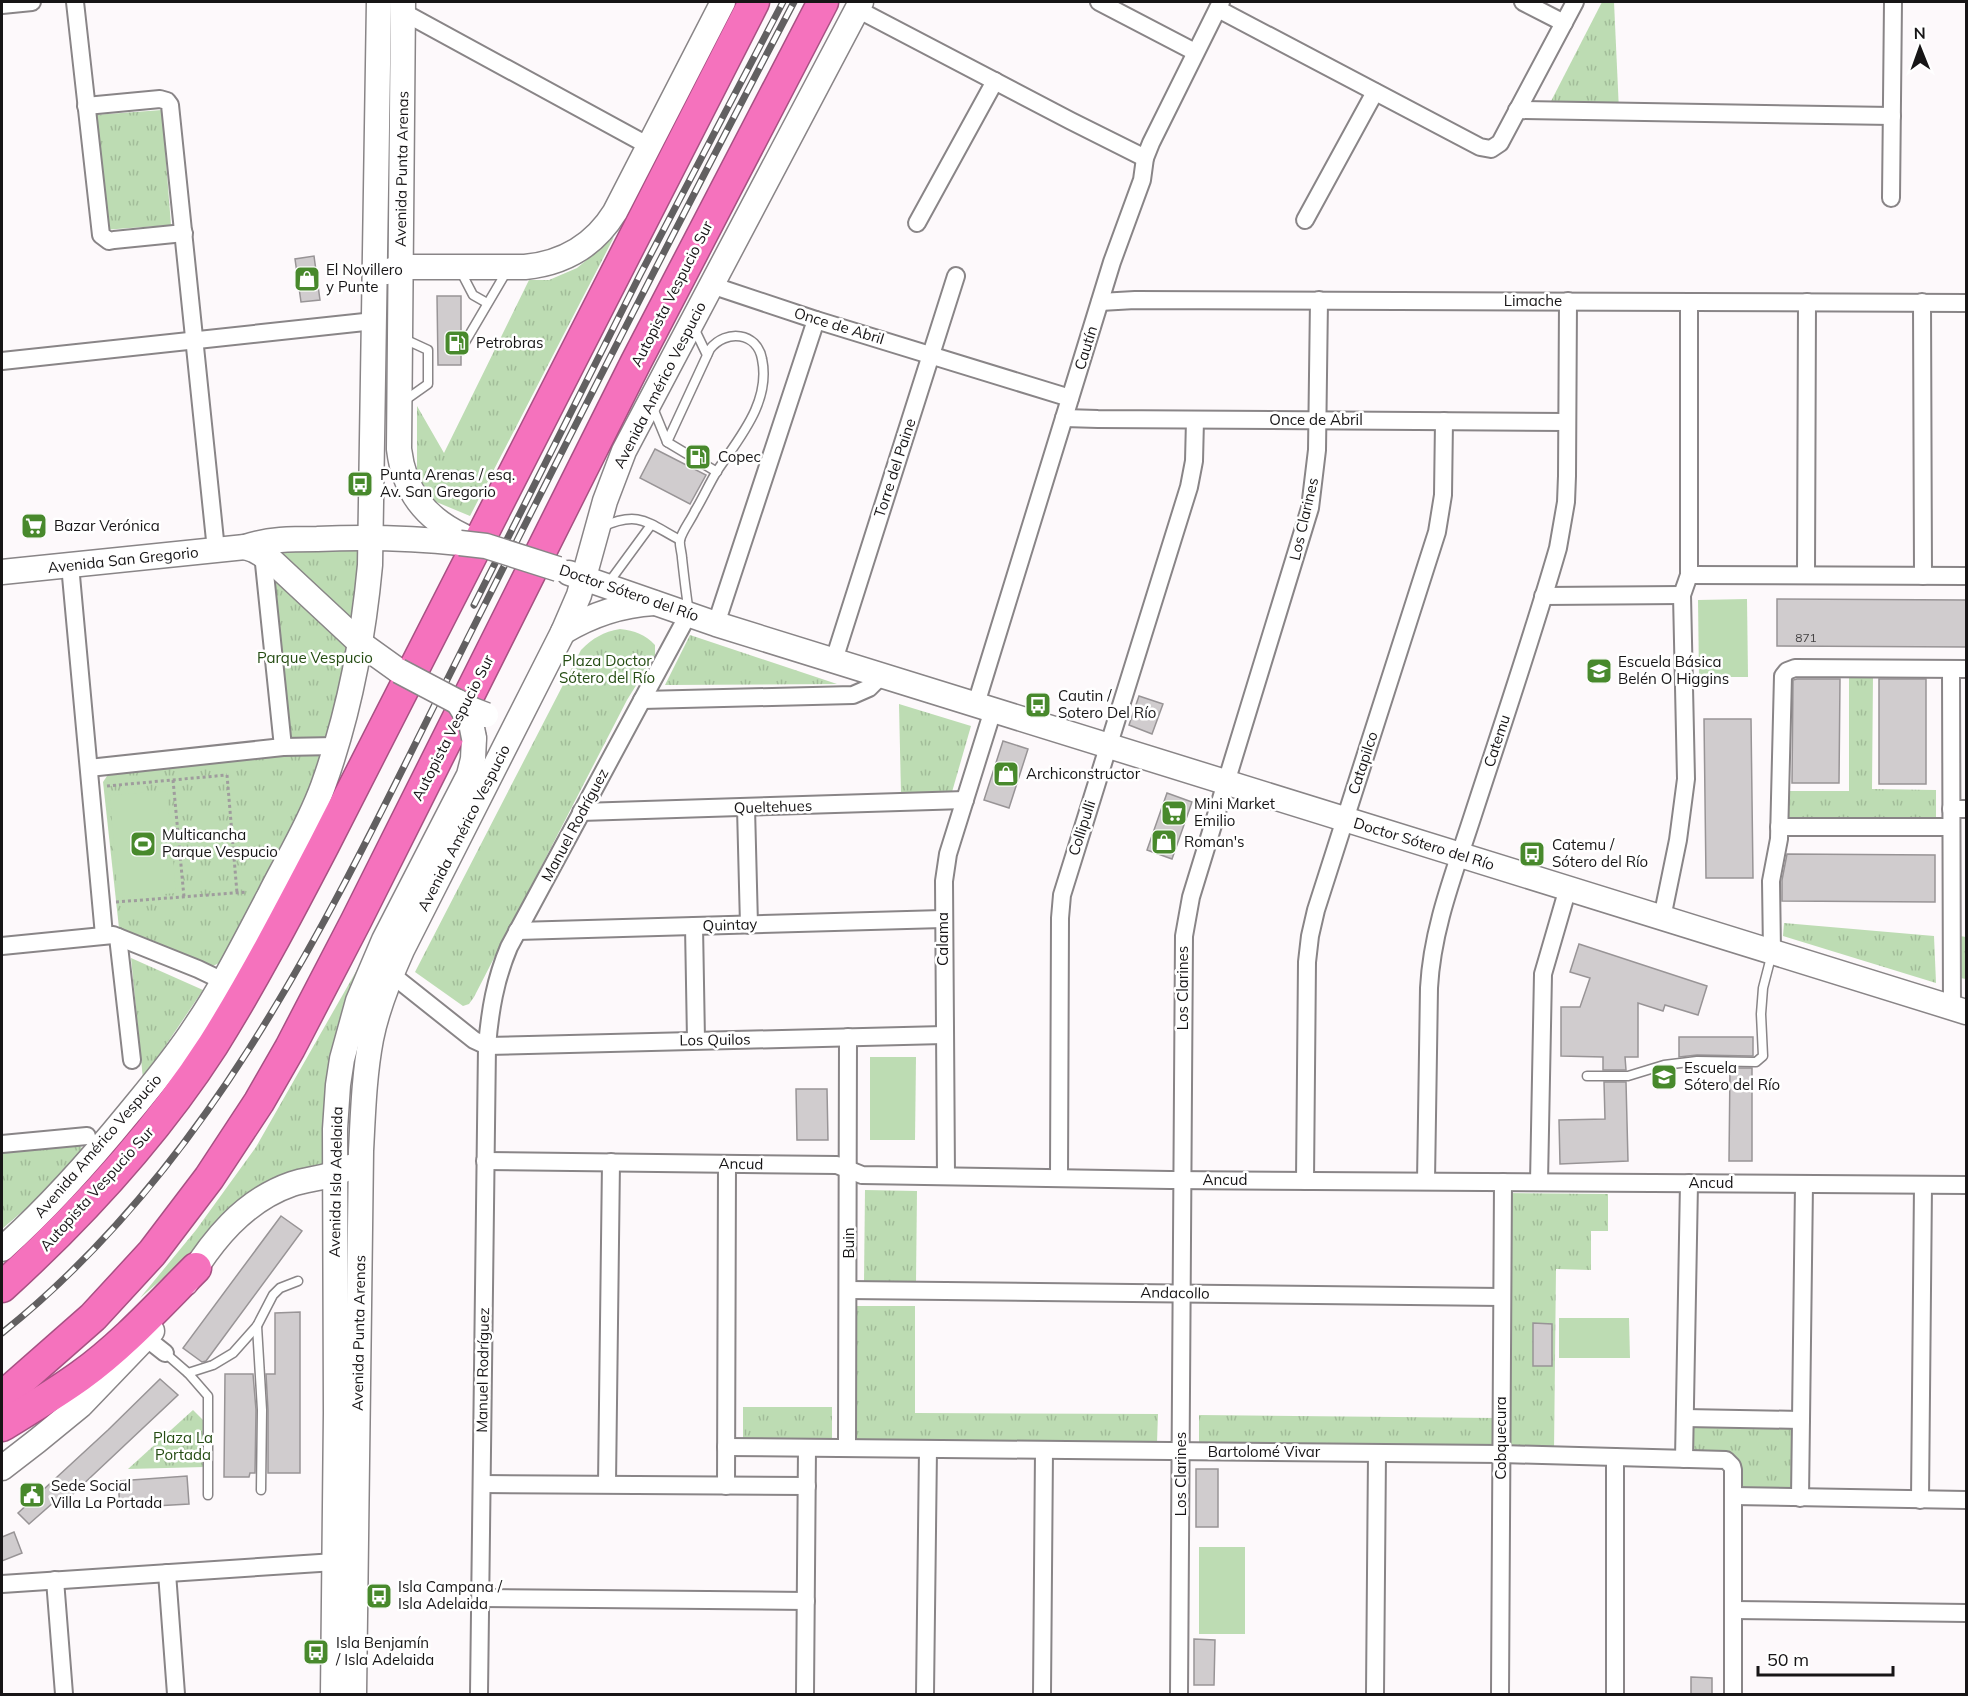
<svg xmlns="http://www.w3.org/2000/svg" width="1968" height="1696" viewBox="0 0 1968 1696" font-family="Mulish,sans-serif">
	<defs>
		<pattern id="grass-tufts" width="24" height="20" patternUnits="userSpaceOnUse" patternTransform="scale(1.5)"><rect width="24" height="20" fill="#bddcb3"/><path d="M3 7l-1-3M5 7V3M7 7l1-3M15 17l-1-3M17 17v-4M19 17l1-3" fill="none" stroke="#a2bc99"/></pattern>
	</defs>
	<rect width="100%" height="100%" fill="#fdf9fb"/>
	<g fill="url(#grass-tufts)">
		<polygon points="1602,2 1614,2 1619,111 1547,109"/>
		<polygon points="162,110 171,225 103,230 94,115"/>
		<polygon points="614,237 470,516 434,501 417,475 417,406 444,453 529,280 549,280 577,268"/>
		<polygon points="271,544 358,548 361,551 356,623"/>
		<polygon points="273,574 349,649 328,743 290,744"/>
		<path d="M620 629C635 631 645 634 655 645V655L627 700 474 997 469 1004 463 1006 415 972 581 650C593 638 603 632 620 629Z"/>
		<polygon points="690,635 837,684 665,685"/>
		<polygon points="1849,675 1873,675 1872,789 1936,790 1936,823 1784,824 1785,791 1849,791"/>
		<polygon points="899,704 971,726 952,792 901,794"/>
		<polygon points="288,753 317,753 322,761 295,823 221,962 213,966 119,928 103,782 109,773"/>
		<polygon points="1784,923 1934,936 1936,983 1783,936"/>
		<polygon points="1960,936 1966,937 1966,979 1960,978"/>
		<polygon points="131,958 203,990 143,1079"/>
		<polygon points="358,968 340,1023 324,1166 267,1181 238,1202 211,1237 140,1298 196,1230 256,1147"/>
		<path d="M79 1145 83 1149C62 1180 30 1205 2 1229V1152Z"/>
		<polygon points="865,1190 917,1191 916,1283 864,1282"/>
		<polygon points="1505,1193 1608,1194 1608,1231 1591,1231 1591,1270 1556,1269 1554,1452 1502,1451"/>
		<polygon points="855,1306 915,1306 915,1413 1158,1414 1157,1443 854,1441"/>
		<rect x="743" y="1407" width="89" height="32"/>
		<polygon points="193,1410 204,1421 205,1467 128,1469"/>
		<polygon points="1199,1415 1496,1418 1496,1446 1199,1443"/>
		<polygon points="1690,1423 1798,1424 1797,1491 1738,1490 1738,1459 1732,1454 1690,1453"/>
	</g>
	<g fill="#bddcb3">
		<polygon points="1747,599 1748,677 1699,677 1698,600"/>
		<polygon points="167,791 176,893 118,898 110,795"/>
		<polygon points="870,1057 916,1057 915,1140 870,1140"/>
		<polygon points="1559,1318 1629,1318 1630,1358 1559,1358"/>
		<rect x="1199" y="1547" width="46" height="87"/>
	</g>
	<g fill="#d0ccce" stroke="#989496" stroke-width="1.5">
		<polygon points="314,256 320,300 301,302 295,259"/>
		<polygon points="437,296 461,296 461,337 455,350 457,354 461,355 461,365 438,365"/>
		<polygon points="655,449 706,475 690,504 640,478"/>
		<polygon points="1777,599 1966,600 1966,647 1777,646"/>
		<polygon points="1797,679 1840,679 1839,783 1792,783 1793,680"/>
		<rect x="1879" y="679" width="47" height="105"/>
		<polygon points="1139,696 1163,704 1152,734 1129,725"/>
		<polygon points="1704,719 1751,719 1753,878 1706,878"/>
		<polygon points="1003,741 1028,749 1009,808 984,800"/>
		<polygon points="1167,793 1192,802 1172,859 1147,850"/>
		<polygon points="1787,854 1935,855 1935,902 1782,901 1782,880"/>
		<polygon points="1579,944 1707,986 1698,1015 1665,1005 1663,1011 1638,1003 1638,1057 1625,1057 1626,1070 1603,1070 1603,1057 1561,1056 1561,1007 1580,1007 1590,978 1570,972"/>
		<polygon points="1679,1037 1753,1037 1753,1056 1697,1055 1679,1057"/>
		<polygon points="1730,1068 1752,1068 1752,1161 1729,1161"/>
		<polygon points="1604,1082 1626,1082 1628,1161 1560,1164 1559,1120 1605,1119"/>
		<polygon points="796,1089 827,1089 828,1140 797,1140"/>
		<polygon points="281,1216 302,1231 206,1361 202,1362 183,1348"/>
		<polygon points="300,1312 300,1473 268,1473 268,1410 266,1374 275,1374 275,1313"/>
		<polygon points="1533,1323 1552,1324 1552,1366 1533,1366"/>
		<polygon points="225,1374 253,1374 256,1410 255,1473 250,1473 249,1477 224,1477"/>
		<polygon points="160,1379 178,1395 59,1507 54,1502 29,1524 18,1513 108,1430"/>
		<rect x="1196" y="1469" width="22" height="58"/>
		<polygon points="187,1476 189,1504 120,1508 118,1481"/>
		<polygon points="14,1532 22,1553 2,1561 2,1537"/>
		<polygon points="1194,1639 1215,1640 1214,1685 1194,1685"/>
		<polygon points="1691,1677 1712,1678 1712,1695 1691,1695"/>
	</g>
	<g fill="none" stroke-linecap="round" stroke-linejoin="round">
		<g stroke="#898587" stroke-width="11">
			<g id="lane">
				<polyline points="460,270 473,295 487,303"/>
				<polyline points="694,328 707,355"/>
				<polyline points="402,338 428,350 428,384 404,401"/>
				<polyline points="461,349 508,269"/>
				<polyline points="653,408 667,442 717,472"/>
				<path d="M667 442 710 349C726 329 757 332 762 359 771 402 739 438 717 471 709 484 703 498 695 511 691 520 682 531 680 540 679 545 682 553 682 558 684 576 686 594 689 613"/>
				<path d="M602 527C639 510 648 523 680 540"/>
				<polyline points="607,585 651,525"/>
				<polyline points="1587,1076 1628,1076 1664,1065 1697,1061 1756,1062 1763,1056 1761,1014 1763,988 1772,953"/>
				<polyline points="257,1326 262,1410 261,1490"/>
				<polyline points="165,1353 188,1373 208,1396 208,1495"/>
				<polyline points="188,1373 213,1365 233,1353 257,1326 273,1295 280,1288 298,1281"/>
			</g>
		</g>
		<g stroke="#898587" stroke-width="20">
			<g id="street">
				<polyline points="75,2 101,235 109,241 114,240 184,233"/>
				<polyline points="1099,2 1195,52"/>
				<polyline points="1523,2 1564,23"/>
				<polyline points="2,5 32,2"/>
				<polyline points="857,9 1071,121 1145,158"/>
				<polyline points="1218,9 1480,147 1491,149 1500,143 1575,2"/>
				<polyline points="403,12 649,146"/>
				<polyline points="86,106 160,99 167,101 170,105 216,550"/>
				<polyline points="1517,110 1892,116"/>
				<polyline points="1891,198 1893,2"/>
				<polyline points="1305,220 1375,92"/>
				<polyline points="917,223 995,81"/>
				<polyline points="711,285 816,320 1070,398"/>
				<polyline points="1100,302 1135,300 1966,303"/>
				<polyline points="1922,302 1923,576"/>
				<polyline points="2,361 374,321"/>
				<polyline points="1064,418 1098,419 1567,422"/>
				<polyline points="263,554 283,747"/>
				<polyline points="70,565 104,935"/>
				<polyline points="1689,575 1966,576"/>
				<polyline points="1806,575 1807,302"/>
				<polyline points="1543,596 1682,595"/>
				<polyline points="716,624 816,320"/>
				<polyline points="834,660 956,276"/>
				<polyline points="1951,669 1952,1008"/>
				<polyline points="642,700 853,695 869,688 882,675"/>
				<polyline points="976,704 1112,262 1142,180 1145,158 1151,143 1221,2"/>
				<polyline points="89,768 283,747 336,746"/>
				<polyline points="746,808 749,925"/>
				<polyline points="1951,809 1966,809"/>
				<polyline points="581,812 965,800"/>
				<polyline points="1779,827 1951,827"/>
				<polyline points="1662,918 1678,840 1686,779 1682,595 1689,575 1689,302"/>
				<polyline points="694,926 696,1040"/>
				<polyline points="517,931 943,919"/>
				<polyline points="118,937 132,1060"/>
				<polyline points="2,946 113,935 198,969 223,981"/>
				<polyline points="1772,952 1771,881 1779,839 1783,676 1787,671 1795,668 1966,669"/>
				<polyline points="391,974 474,1040 487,1046 944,1035"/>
				<polyline points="2,1144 87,1136"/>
				<polyline points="485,1161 837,1165 862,1175 1170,1180 1966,1185"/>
				<polyline points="946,1176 944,881 948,854 993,710"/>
				<polyline points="1059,1178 1060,918 1062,895 1189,487 1194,461 1195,420"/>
				<polyline points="1305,1181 1307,962 1310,936 1316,910 1437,532 1443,495 1444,421"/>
				<path d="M1426 1181 1429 988C1432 928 1455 871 1473 815 1502 726 1532 638 1558 548L1566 502 1567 476 1568 301"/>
				<polyline points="1539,1182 1543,974 1568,888"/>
				<polyline points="848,1290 1502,1297"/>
				<polyline points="146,1338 165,1353"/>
				<polyline points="1685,1418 1801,1420"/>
				<polyline points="726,1447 1501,1454 1726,1460 1732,1466 1733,1470 1733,1694"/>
				<polyline points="847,1448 848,1037"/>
				<polyline points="1684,1459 1689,1183"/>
				<polyline points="482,1484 807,1486"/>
				<polyline points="607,1484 611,1162"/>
				<polyline points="726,1486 727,1164"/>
				<polyline points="1733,1496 1966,1500"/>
				<polyline points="1800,1498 1804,1184"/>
				<polyline points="1920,1500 1923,1185"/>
				<polyline points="167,1573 176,1694"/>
				<polyline points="55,1580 64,1694"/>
				<polyline points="2,1584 335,1562"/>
				<polyline points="481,1598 806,1601"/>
				<polyline points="1733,1610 1966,1613"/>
				<path d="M479 1694 487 1046C490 1011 495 980 509 947L689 613"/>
				<polyline points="805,1694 807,1448"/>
				<polyline points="925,1694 928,1449"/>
				<polyline points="1042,1694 1044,1450"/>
				<polyline points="1179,1694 1184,936 1191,897 1310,508 1317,450 1319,300"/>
				<polyline points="1375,1694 1377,1453"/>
				<polyline points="1500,1694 1503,1182"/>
				<polyline points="1615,1694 1615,1457"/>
			</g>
		</g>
		<g stroke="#898587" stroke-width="27">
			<g id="secondary">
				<path d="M403 2 399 449C404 491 425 518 463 536"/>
				<path d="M386 272 401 267H525C564 263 594 246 615 212L723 2"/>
				<polyline points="245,547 254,550 271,560 360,643 399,671"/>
				<path d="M2 572 245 547C268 539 292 539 317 539 365 537 412 538 460 543"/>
				<polyline points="569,573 716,624 1966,1012"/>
				<path d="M563 632C591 615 620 605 654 603"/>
				<path d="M2 1249C48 1208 89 1162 129 1113 152 1085 175 1058 195 1027 223 986 245 941 269 896 287 860 309 825 323 786 349 714 363 641 370 565L379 2"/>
				<path d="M186 1283C212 1241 243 1201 292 1184 310 1178 332 1178 349 1167"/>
				<polyline points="2,1468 37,1441 81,1405 152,1331"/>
				<polyline points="333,1694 336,1413 335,1129 338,1085 342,1059 358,1001 384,940 469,775 473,759 474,738"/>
				<path d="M354 1694 361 1151C363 1114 364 1076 371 1039 377 1008 389 979 402 950L563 632 579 595 605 501 624 451 861 2"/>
			</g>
		</g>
		<g stroke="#a75183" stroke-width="33">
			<g id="highway">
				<path d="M2 1287C81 1215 155 1135 213 1045 253 981 288 914 323 847L754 2"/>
				<polyline points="2,1397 93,1317 152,1253 209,1178 259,1102 290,1048 356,921 636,362 823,2"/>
				<path d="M2 1426C28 1410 55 1394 80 1376 123 1345 159 1305 196 1268"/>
			</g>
		</g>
		<g stroke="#9f9c9d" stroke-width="3" stroke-dasharray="3 3" stroke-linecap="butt">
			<polyline points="227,775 237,893"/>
			<polyline points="173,780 184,897"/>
			<polyline points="107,786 227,775"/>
			<polyline points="116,902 247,892"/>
		</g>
		<use href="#lane" stroke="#fff" stroke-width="8"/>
		<use href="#street" stroke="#fff" stroke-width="16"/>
		<use href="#secondary" stroke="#fff" stroke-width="24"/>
		<use href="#highway" stroke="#f572bd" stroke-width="30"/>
		<g stroke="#626061" stroke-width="7">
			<g id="rail">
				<polyline points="474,605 641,273 783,2"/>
				<path d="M2 1333C231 1150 347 877 476 622 580 415 686 208 794 2"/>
			</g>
		</g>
		<use href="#rail" stroke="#fff" stroke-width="4.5" stroke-dasharray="14" stroke-linecap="butt"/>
		<g stroke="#898587" stroke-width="27" stroke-linecap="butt">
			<g id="secondary-bridge">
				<polyline points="460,543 486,546 558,569"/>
				<polyline points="399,671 473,710 486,715"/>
				<polyline points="458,702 471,723 474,738"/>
			</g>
		</g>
		<use href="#secondary-bridge" stroke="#fff" stroke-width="24"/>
	</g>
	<defs>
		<g id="shop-square" transform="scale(1.35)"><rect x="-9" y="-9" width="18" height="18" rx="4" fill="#48892c" stroke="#fff"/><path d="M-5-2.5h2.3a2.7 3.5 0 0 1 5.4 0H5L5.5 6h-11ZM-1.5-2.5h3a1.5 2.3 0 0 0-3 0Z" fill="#fff"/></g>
		<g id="fuel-square" transform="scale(1.35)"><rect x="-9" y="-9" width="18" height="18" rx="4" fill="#48892c" stroke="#fff"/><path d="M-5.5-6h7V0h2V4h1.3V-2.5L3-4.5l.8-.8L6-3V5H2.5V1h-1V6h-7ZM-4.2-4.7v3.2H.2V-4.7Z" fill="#fff"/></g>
		<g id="bus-square" transform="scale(1.35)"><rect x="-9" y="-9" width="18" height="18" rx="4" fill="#48892c" stroke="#fff"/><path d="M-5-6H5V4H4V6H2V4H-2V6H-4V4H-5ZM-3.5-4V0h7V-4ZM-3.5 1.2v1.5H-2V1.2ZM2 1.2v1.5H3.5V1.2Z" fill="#fff"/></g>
		<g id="supermarket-square" transform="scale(1.35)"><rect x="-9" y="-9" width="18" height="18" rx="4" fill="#48892c" stroke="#fff"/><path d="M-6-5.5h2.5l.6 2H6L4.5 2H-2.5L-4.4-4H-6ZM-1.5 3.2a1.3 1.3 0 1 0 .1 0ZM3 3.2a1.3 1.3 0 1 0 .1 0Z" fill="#fff"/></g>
		<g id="school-square" transform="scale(1.35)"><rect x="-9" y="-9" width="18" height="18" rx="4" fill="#48892c" stroke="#fff"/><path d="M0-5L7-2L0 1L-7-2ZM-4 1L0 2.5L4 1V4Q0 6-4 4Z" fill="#fff"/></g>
		<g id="stadium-square" transform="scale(1.35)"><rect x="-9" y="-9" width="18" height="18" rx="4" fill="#48892c" stroke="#fff"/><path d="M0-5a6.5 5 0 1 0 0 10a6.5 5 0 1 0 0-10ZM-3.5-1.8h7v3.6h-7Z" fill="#fff"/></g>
		<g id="civic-square" transform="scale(1.35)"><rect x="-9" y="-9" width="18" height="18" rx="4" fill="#48892c" stroke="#fff"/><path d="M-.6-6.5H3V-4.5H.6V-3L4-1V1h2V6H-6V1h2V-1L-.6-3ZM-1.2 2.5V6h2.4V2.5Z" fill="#fff"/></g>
	</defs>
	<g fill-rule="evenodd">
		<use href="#shop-square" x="307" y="279"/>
		<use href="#fuel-square" x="457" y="343"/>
		<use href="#fuel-square" x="698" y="457"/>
		<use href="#bus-square" x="360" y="484"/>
		<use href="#supermarket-square" x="34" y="526"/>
		<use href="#school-square" x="1599" y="671"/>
		<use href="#bus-square" x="1038" y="705"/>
		<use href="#shop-square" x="1006" y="774"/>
		<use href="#supermarket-square" x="1174" y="813"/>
		<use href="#shop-square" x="1164" y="842"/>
		<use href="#stadium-square" x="143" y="844"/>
		<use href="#bus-square" x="1532" y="854"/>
		<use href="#school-square" x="1664" y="1077"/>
		<use href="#civic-square" x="32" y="1495"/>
		<use href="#bus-square" x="379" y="1596"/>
		<use href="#bus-square" x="316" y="1652"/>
	</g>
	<g text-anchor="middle" stroke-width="5" stroke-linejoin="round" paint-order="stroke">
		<g font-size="12" fill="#454344">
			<text x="1806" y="642">871</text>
		</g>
		<g font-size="15" fill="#171516" stroke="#fff">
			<text transform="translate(402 169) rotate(-89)" y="5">Avenida Punta Arenas</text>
			<text transform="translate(672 294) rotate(-63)" y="5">Autopista Vespucio Sur</text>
			<text x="1533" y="306">Limache</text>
			<text transform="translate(839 326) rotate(17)" y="5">Once de Abril</text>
			<text transform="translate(1086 348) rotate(-73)" y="5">Cautín</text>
			<text transform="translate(660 385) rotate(-63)" y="5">Avenida Américo Vespucio</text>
			<text x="1316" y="425">Once de Abril</text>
			<text transform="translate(895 468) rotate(-72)" y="5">Torre del Paine</text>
			<text transform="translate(1304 519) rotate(-77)" y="5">Los Clarines</text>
			<text transform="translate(123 560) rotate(-6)" y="5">Avenida San Gregorio</text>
			<text transform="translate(629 593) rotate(19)" y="5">Doctor Sótero del Río</text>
			<text transform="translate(453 728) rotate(-63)" y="5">Autopista Vespucio Sur</text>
			<text transform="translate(1497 741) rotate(-72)" y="5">Catemu</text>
			<text transform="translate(1363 763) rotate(-72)" y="5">Catapilco</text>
			<text transform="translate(773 807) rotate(-2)" y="5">Queltehues</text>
			<text transform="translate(575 825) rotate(-62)" y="5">Manuel Rodríguez</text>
			<text transform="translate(464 828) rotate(-63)" y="5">Avenida Américo Vespucio</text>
			<text transform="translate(1082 828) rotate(-72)" y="5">Collipulli</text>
			<text transform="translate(1424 844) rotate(17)" y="5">Doctor Sótero del Río</text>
			<text transform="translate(730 925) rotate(-2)" y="5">Quintay</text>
			<text transform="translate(943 939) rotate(-90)" y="5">Calama</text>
			<text transform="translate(1183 988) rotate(-90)" y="5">Los Clarines</text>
			<text transform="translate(715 1040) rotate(-1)" y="5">Los Quilos</text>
			<text transform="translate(98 1146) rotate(-49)" y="5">Avenida Américo Vespucio</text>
			<text transform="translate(741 1164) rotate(1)" y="5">Ancud</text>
			<text x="1225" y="1185">Ancud</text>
			<text transform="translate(336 1182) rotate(-89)" y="5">Avenida Isla Adelaida</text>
			<text x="1711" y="1188">Ancud</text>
			<text transform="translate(97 1189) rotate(-48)" y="5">Autopista Vespucio Sur</text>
			<text transform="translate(849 1243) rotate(-90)" y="5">Buin</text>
			<text transform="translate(1175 1293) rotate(1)" y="5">Andacollo</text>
			<text transform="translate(359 1333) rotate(-89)" y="5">Avenida Punta Arenas</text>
			<text transform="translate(483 1370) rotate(-89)" y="5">Manuel Rodríguez</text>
			<text transform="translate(1501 1438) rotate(-90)" y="5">Cobquecura</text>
			<text x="1264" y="1457">Bartolomé Vivar</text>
			<text transform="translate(1181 1474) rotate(-90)" y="5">Los Clarines</text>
		</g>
		<g font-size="15" fill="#171516" stroke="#fff" text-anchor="start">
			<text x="326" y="275">El Novillero<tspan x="326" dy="17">y Punte</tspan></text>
			<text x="476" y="348">Petrobras</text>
			<text x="718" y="462">Copec</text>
			<text x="380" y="480">Punta Arenas / esq.<tspan x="380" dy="17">Av. San Gregorio</tspan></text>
			<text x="54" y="531">Bazar Verónica</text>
			<text x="1618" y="667">Escuela Básica<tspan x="1618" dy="17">Belén O Higgins</tspan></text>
			<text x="1058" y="701">Cautin /<tspan x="1058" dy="17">Sotero Del Río</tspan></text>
			<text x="1026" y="779">Archiconstructor</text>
			<text x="1194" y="809">Mini Market<tspan x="1194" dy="17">Emilio</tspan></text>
			<text x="162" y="840">Multicancha<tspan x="162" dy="17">Parque Vespucio</tspan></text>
			<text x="1184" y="847">Roman's</text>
			<text x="1552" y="850">Catemu /<tspan x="1552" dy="17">Sótero del Río</tspan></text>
			<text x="1684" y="1073">Escuela<tspan x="1684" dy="17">Sótero del Río</tspan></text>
			<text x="51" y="1491">Sede Social<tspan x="51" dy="17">Villa La Portada</tspan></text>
			<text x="398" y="1592">Isla Campana /<tspan x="398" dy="17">Isla Adelaida</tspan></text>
			<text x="336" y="1648">Isla Benjamín<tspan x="336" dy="17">/ Isla Adelaida</tspan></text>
		</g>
		<g font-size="15" fill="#244c12" stroke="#fff">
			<text x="315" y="663">Parque Vespucio</text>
			<text x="607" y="666">Plaza Doctor<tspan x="607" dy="17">Sótero del Río</tspan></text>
			<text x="183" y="1443">Plaza La<tspan x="183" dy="17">Portada</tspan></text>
		</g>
	</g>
	<rect width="1968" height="1696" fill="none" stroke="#171516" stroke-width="6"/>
	<g transform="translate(1920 48) rotate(359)" stroke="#ffffff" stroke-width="4.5" paint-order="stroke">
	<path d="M0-4.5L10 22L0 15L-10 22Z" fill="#171516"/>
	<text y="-9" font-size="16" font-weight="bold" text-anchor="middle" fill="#171516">N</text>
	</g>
	<path d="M1758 1666v9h135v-9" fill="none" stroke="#171516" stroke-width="3"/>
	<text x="1767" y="1666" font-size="18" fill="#171516" stroke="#ffffff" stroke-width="4.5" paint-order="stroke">50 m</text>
</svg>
